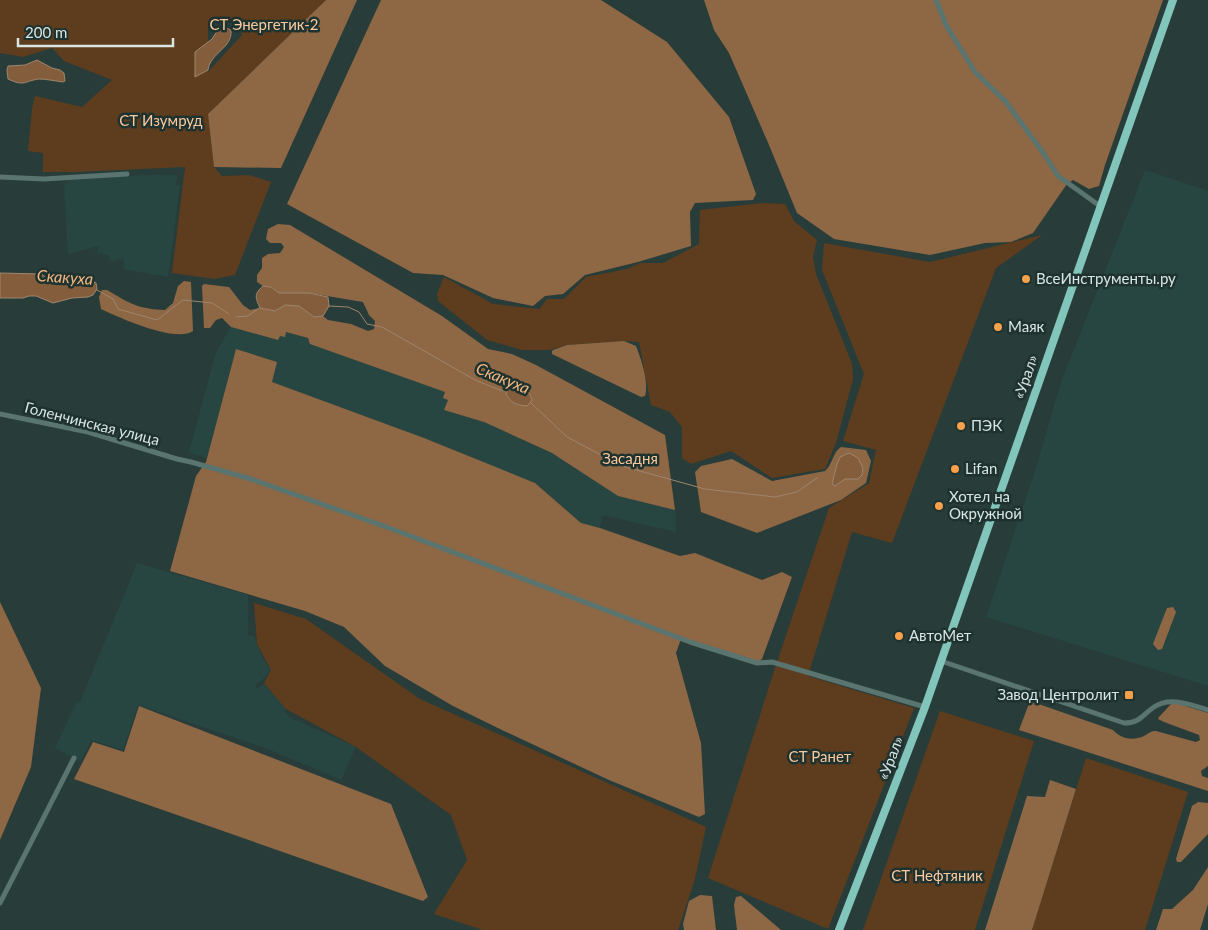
<svg xmlns="http://www.w3.org/2000/svg" width="1208" height="930" viewBox="0 0 1208 930" font-family="Lato,sans-serif">
	<rect width="100%" height="100%" fill="#283c39"/>
	<g fill="#284641">
		<polygon points="1145,170 1208,191 1208,686 986,617 1036,468 1061,382"/>
		<polygon points="145,175 177,175 176,185 180,185 168,277 123,269 124,260 116,258 115,262 109,260 110,256 97,253 99,246 68,254 64,185 69,180"/>
		<polygon points="231,327 278,340 279,336 286,332 308,338 311,344 445,392 448,400 445,410 484,422 552,453 618,496 675,510 676,532 603,515 600,528 581,523 535,483 424,438 272,382 277,362 236,349 207,458 189,452 216,352"/>
		<polygon points="137,563 248,595 248,635 254,636 263,659 271,670 261,681 255,684 257,689 264,683 286,709 284,711 289,717 356,747 341,780 268,749 138,705 123,750 91,740 81,762 55,748 77,701 80,702"/>
	</g>
	<g fill="#5e3d1e" fill-rule="evenodd">
		<path d="M0 0H326L208 114 214 167 222 176 249 175 271 182 235 275 214 279 172 273 185 167 76 172H43V153L28 151 32 109 35 96 82 107 112 80 64 61 52 48 23 57 0 53ZM237 21 242 35 208 72V22Z"/>
		<polygon points="762,203 785,204 794,221 817,240 813,257 816,274 852,364 853,379 836,443 825,469 772,478 731,451 691,464 682,458 682,427 670,412 651,405 639,342 624,341 567,345 549,350 522,350 487,340 438,301 437,294 444,277 493,304 539,309 547,299 564,299 586,277 627,269 640,263 663,263 699,244 700,210"/>
		<polygon points="1042,235 996,268 892,543 852,532 808,676 914,708 828,929 708,878 775,668 829,508 869,483 876,450 843,441 864,374 822,270 824,243 930,262"/>
		<polygon points="254,603 306,619 420,699 706,827 695,879 678,930 483,930 434,914 467,860 451,815 356,747 286,709 264,683 271,670 257,644"/>
		<polygon points="940,711 1034,741 975,930 863,930"/>
		<polygon points="1086,758 1188,792 1145,930 1032,930"/>
	</g>
	<g fill="#8e6745">
		<polygon points="326,0 357,0 281,168 214,167 208,114"/>
		<polygon points="381,0 601,0 667,42 729,117 756,194 753,200 695,203 690,212 691,246 638,262 585,275 563,294 545,296 533,306 493,298 443,275 413,273 287,204"/>
		<polygon points="704,0 1163,0 1105,165 1099,186 1089,189 1073,180 1067,184 1033,233 1011,242 985,243 930,255 834,239 797,213 769,145 729,53 714,30"/>
		<polygon points="278,224 290,225 442,316 488,349 512,354 536,365 665,435 675,510 618,496 552,453 484,422 444,410 448,400 443,398 445,392 310,344 308,338 286,332 285,337 280,336 278,340 231,327 222,318 216,320 210,328 204,328 202,286 204,284 229,287 243,305 250,310 260,308 275,311 285,305 299,306 314,317 323,316 328,320 351,324 368,331 374,329 375,321 369,315 363,302 309,293 279,293 271,287 263,286 257,282 257,275 262,268 262,258 268,254 280,253 284,247 281,243 270,243 266,239 268,229"/>
		<path d="M184 281 191 282 193 331C175 343 120 318 101 309L99 297 102 290H107C129 303 138 309 165 310L173 303 178 286Z"/>
		<path d="M624 341 636 346C641 359 649 381 645 396L641 397 552 354V351L553 350 567 345Z"/>
		<polygon points="236,349 277,362 272,382 424,438 535,483 581,523 600,528 680,556 695,553 762,580 782,572 792,577 762,659 758,662 681,639 676,653 701,743 705,814 699,817 609,780 504,731 453,706 385,666 344,627 305,611 170,571 196,476 206,462"/>
		<path d="M841 447 866 450 871 461 866 483 841 500 757 533 701 512 695 472 701 466 732 459 772 481 825 471C833 464 832 453 841 447Z"/>
		<polygon points="0,602 41,688 31,767 0,840"/>
		<polygon points="1173,607 1176,612 1162,649 1158,650 1153,644 1167,608"/>
		<path d="M1030 701 1113 730C1121 739 1133 741 1144 736 1149 733 1151 731 1156 731L1196 742 1200 740 1199 735 1164 722 1158 719 1159 717 1171 704H1179L1208 713V766L1201 771 1202 776 1208 778V791L1019 730Z"/>
		<polygon points="139,706 391,804 428,897 423,901 74,779 93,742 124,752"/>
		<polygon points="1050,780 1076,789 1032,930 985,930 1027,796 1045,797"/>
		<polygon points="1198,802 1208,803 1208,834 1181,862 1177,862 1176,859 1192,806"/>
		<polygon points="1208,867 1208,904 1200,930 1156,930 1163,909 1172,909 1193,890"/>
		<polygon points="700,895 712,896 716,930 684,930 683,924 689,901"/>
		<polygon points="741,896 781,930 737,930 734,905 736,897"/>
	</g>
	<g fill="#845e3c" stroke="#9e866e">
		<path d="M224 27 231 30C233 48 210 53 208 70L195 77V52L212 39 219 28Z"/>
		<path d="M37 60 52 68 60 70 64 73 65 81 63 82C55 81 46 79 39 79 24 81 25 87 8 79L7 70 8 66 25 65Z"/>
		<path d="M0 273 42 274C44 276 46 278 48 279 61 286 82 273 96 283L97 289 93 295 88 297 72 298 53 303 36 296H29L23 298H0Z"/>
		<path d="M263 286 271 287 279 293H309L328 297 329 306 323 316 314 317 299 306 285 305 275 311 260 308C255 297 254 294 263 286Z"/>
		<path d="M518 387 528 391 532 399 531 402 527 406C516 405 511 403 506 394L508 388Z"/>
		<polygon points="849,453 858,458 863,468 862,475 858,479 845,479 835,486 832,484 837,464 840,457"/>
	</g>
	<g fill="none" stroke-linecap="round" stroke-linejoin="round">
		<g stroke="#9e866e" stroke-width="1">
			<polyline points="97,290 113,299 118,309 157,320 183,300 212,303 229,314"/>
			<polyline points="329,306 348,307 359,312 367,324 382,327 477,381 500,390 505,391"/>
			<polyline points="236,317 248,316 259,308"/>
			<polyline points="530,402 567,437 622,466 705,489 775,497 797,492 817,478"/>
		</g>
		<g stroke="#5a746f" stroke-width="5">
			<polyline points="936,0 946,25 975,72 1006,102 1044,154 1058,176 1100,206"/>
			<polyline points="0,177 44,179 127,174"/>
			<polyline points="0,414 88,432 177,459 191,462 251,479 392,529 690,642 757,663 772,662 925,707"/>
			<path d="M941 661 1124 723C1140 723 1142 715 1154 707 1170 696 1191 705 1208 710"/>
			<polyline points="0,903 74,758"/>
		</g>
		<polyline stroke="#82c5ba" stroke-width="8" points="839,930 925,707 1173,0"/>
	</g>
	<g fill="#f8a14a" stroke="#1e322f" stroke-width="2">
		<circle cx="1026" cy="279" r="5"/>
		<circle cx="998" cy="327" r="5"/>
		<circle cx="961" cy="426" r="5"/>
		<circle cx="955" cy="469" r="5"/>
		<circle cx="939" cy="506" r="5"/>
		<circle cx="899" cy="636" r="5"/>
		<rect x="1124" y="690" width="10" height="10" rx="2.5"/>
	</g>
	<g text-anchor="middle" stroke-width="5" stroke-linejoin="round" paint-order="stroke">
		<g font-size="15" fill="#fbc99e" stroke="#1e322f">
			<text x="264" y="30">СТ Энергетик-2</text>
			<text x="161" y="126">СТ Изумруд</text>
			<text x="630" y="464">Засадня</text>
			<text x="820" y="762">СТ Ранет</text>
			<text x="937" y="881">СТ Нефтяник</text>
		</g>
		<g font-size="15" fill="#d9e5e3" stroke="#1e322f" text-anchor="start">
			<text x="1036" y="284">ВсеИнструменты.ру</text>
			<text x="1008" y="332">Маяк</text>
			<text x="971" y="431">ПЭК</text>
			<text x="965" y="474">Lifan</text>
			<text x="949" y="502">Хотел на<tspan x="949" dy="17">Окружной</tspan></text>
			<text x="909" y="641">АвтоМет</text>
			<text x="1119" y="700" text-anchor="end">Завод Центролит</text>
		</g>
		<g font-size="15" fill="#d9e5e3" stroke="#1e322f">
			<text transform="translate(1026 377) rotate(-71)" y="5">«Урал»</text>
			<text transform="translate(92 424) rotate(14)" y="5">Голенчинская улица</text>
			<text transform="translate(891 758) rotate(-69)" y="5">«Урал»</text>
		</g>
		<g font-size="16" font-style="italic" fill="#f5b882" stroke="#1e322f">
			<text transform="translate(65 277) rotate(4)" y="6">Скакуха</text>
			<text transform="translate(503 378) rotate(23)" y="6">Скакуха</text>
		</g>
	</g>
	<path d="M18 38v8h155v-8" fill="none" stroke="#d9e5e3" stroke-width="2.5"/>
	<text x="25" y="38" font-size="15" fill="#d9e5e3" stroke="#1e322f" stroke-width="4" paint-order="stroke">200 m</text>
</svg>
